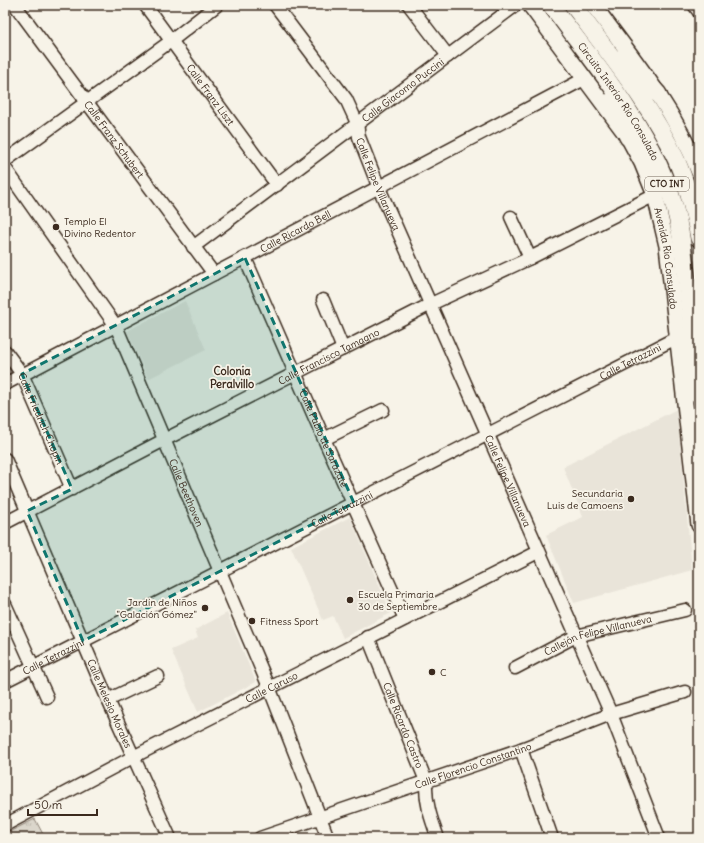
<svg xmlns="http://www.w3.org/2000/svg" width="704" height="843" viewBox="0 0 704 843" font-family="Delius,sans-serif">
	<defs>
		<pattern id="grass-tufts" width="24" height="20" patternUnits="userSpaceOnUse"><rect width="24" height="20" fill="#dbd6cb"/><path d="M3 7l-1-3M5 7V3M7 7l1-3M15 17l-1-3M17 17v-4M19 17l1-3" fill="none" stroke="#bdb8ae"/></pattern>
	</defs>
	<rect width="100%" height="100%" fill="#f7f3e8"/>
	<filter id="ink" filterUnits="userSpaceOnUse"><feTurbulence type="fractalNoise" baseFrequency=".025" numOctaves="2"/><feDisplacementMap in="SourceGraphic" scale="8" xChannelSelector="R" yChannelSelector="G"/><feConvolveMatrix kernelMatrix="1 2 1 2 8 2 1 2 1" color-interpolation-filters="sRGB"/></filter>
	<g filter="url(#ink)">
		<g fill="#e9e4d9">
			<polygon points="185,301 206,350 148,379 127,331"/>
			<polygon points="677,409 692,570 574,603 546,535 583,517 563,467"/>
			<polygon points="350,517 391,613 343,638 333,616 323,620 291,547"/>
			<polygon points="227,613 256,682 198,712 171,650 198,638 195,630"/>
		</g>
		<polygon fill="url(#grass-tufts)" stroke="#8b8074" points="35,819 45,838 5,838 5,834"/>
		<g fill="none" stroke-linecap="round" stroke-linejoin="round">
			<g stroke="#3b2a1e" stroke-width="15">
				<g id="minor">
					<path id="s1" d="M15 5 214 274"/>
					<path id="s2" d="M145 5 277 185"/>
					<path id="s3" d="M275 5 346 99 357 123 359 137 379 188 611 714 659 838"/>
					<polyline points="409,5 448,56"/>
					<polyline points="694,5 699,12"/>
					<polyline points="5,161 171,41 217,5"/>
					<path id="s4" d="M5 168 116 326 269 687 328 838"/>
					<polyline points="511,217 530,258"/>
					<path id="s5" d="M193 247 516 5"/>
					<path id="s6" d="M245 258 324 439 405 619"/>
					<polyline points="323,300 343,349"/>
					<path id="s7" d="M5 351 22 374 72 489"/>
					<path id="s8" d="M5 384 584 79"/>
					<polyline points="324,439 383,410"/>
					<path id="s9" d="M5 459 108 700 170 838"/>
					<path id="s10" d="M5 523 164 440 431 304 530 258 655 195"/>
					<polyline points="5,604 47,697"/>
					<path id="s11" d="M368 637 426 781C425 802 431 819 438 838"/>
					<path id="s12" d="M515 668 576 636 685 610"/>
					<path id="s13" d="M5 681 678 337"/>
					<polyline points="108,700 158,676"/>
					<polyline points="521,749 552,838"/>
					<path id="s14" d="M5 825 133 757 538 552"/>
					<path id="s15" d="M260 838 521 749 611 714 685 692"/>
				</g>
			</g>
			<g stroke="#3b2a1e" stroke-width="18">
				<g id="major">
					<path id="s16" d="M530 5 628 137 642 163 655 195 667 246 699 525"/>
					<path d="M593 5C633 58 675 110 699 172"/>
				</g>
			</g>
			<g stroke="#3b2a1e" stroke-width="20">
				<g id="highway">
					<path id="s17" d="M551 5C593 61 640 116 666 182 681 218 684 257 688 295 692 328 695 362 699 395"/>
					<path d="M573 5C609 54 650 103 676 159 687 184 694 211 699 238"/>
					<polyline points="623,57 658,94"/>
					<polyline points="610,102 621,119 628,137"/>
				</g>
			</g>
			<use href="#minor" stroke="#f7f3e8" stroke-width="12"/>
			<use href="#major" stroke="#f7f3e8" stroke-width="15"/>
			<use href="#highway" stroke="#f7f3e8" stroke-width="17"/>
		</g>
	</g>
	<path fill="#0f766e" fill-opacity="0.2" stroke="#0f766e" stroke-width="3" stroke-dasharray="8 5" stroke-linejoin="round" d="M245 258 354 503 83 641 27 511 72 489 22 374Z"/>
	<g fill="#3b2a1e" stroke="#f7f3e8" stroke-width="1.5">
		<circle cx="56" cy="227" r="4"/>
		<circle cx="631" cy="499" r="4"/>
		<circle cx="350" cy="600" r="4"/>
		<circle cx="205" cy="608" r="4"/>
		<circle cx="252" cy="621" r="4"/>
		<circle cx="432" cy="672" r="4"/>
	</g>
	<g text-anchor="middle" stroke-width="3.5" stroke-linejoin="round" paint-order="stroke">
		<rect fill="#f7f3e8" stroke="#73665b" stroke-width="1" x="645" y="177" width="44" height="14" rx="3"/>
		<g font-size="9" font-weight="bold" fill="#3b2a1e">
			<text x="667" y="187">CTO INT</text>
		</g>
		<g font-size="10" fill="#3b2a1e" stroke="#f7f3e8">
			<text dy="4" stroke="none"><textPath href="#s5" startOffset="262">Calle Giacomo Puccini</textPath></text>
			<text dy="4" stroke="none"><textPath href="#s2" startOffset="111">Calle Franz Liszt</textPath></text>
			<text dy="4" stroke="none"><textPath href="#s17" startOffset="118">Circuito Interior Río Consulado</textPath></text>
			<text dy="4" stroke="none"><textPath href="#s1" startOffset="167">Calle Franz Schubert</textPath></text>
			<text dy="4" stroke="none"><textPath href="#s3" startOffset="209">Calle Felipe Villanueva</textPath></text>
			<text dy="4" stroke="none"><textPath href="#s8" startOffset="328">Calle Ricardo Bell</textPath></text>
			<text dy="4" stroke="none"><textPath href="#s16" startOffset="293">Avenida Río Consulado</textPath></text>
			<text dy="4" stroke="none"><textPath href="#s10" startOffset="364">Calle Francisco Tamagno</textPath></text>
			<text dy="4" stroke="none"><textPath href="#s13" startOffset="702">Calle Tetrazzini</textPath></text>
			<text dy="4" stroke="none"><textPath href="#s7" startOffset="77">Calle Friedrich Chopin</textPath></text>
			<text dy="4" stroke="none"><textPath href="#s6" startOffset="197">Calle Pablo de Sarazate</textPath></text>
			<text dy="4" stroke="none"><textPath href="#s3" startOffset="533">Calle Felipe Villanueva</textPath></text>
			<text dy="4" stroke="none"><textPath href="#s4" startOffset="374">Calle Beethoven</textPath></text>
			<text dy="4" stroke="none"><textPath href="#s13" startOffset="378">Calle Tetrazzini</textPath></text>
			<text dy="4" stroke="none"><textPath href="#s12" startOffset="90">Callejón Felipe Villanueva</textPath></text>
			<text dy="4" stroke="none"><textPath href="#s13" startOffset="54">Calle Tetrazzini</textPath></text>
			<text dy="4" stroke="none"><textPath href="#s14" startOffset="300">Calle Caruso</textPath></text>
			<text dy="4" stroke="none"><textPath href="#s9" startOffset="266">Calle Melesio Morales</textPath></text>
			<text dy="4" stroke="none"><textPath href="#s11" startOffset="95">Calle Ricardo Castro</textPath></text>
			<text dy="4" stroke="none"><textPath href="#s15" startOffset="225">Calle Florencio Constantino</textPath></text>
		</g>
		<g font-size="10" fill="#3b2a1e" stroke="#f7f3e8" text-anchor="start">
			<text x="64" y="225">Templo El<tspan x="64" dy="12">Divino Redentor</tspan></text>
			<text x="623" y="497" text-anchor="end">Secundaria<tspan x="623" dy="12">Luis de Camoens</tspan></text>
			<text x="358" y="598">Escuela Primaria<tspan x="358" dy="12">30 de Septiembre</tspan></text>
			<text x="197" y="606" text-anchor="end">Jardín de Niños<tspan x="197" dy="12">"Galación Gómez"</tspan></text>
			<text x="260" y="625">Fitness Sport</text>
			<text x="440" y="676">C</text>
		</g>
		<g font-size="11" font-weight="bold" fill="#3b2a1e" stroke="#f7f3e8">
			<text x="232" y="375">Colonia<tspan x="232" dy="13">Peralvillo</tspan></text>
		</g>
	</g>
	<rect width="704" height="843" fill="none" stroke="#f7f3e8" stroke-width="20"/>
	<rect x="10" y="10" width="684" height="823" fill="none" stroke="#3b2a1e" stroke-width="1.5" filter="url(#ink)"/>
	<path d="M28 809v6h69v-6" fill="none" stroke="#3b2a1e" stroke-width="2"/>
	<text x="34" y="809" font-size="12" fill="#3b2a1e" stroke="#f7f3e8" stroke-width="3" paint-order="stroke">50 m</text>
</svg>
